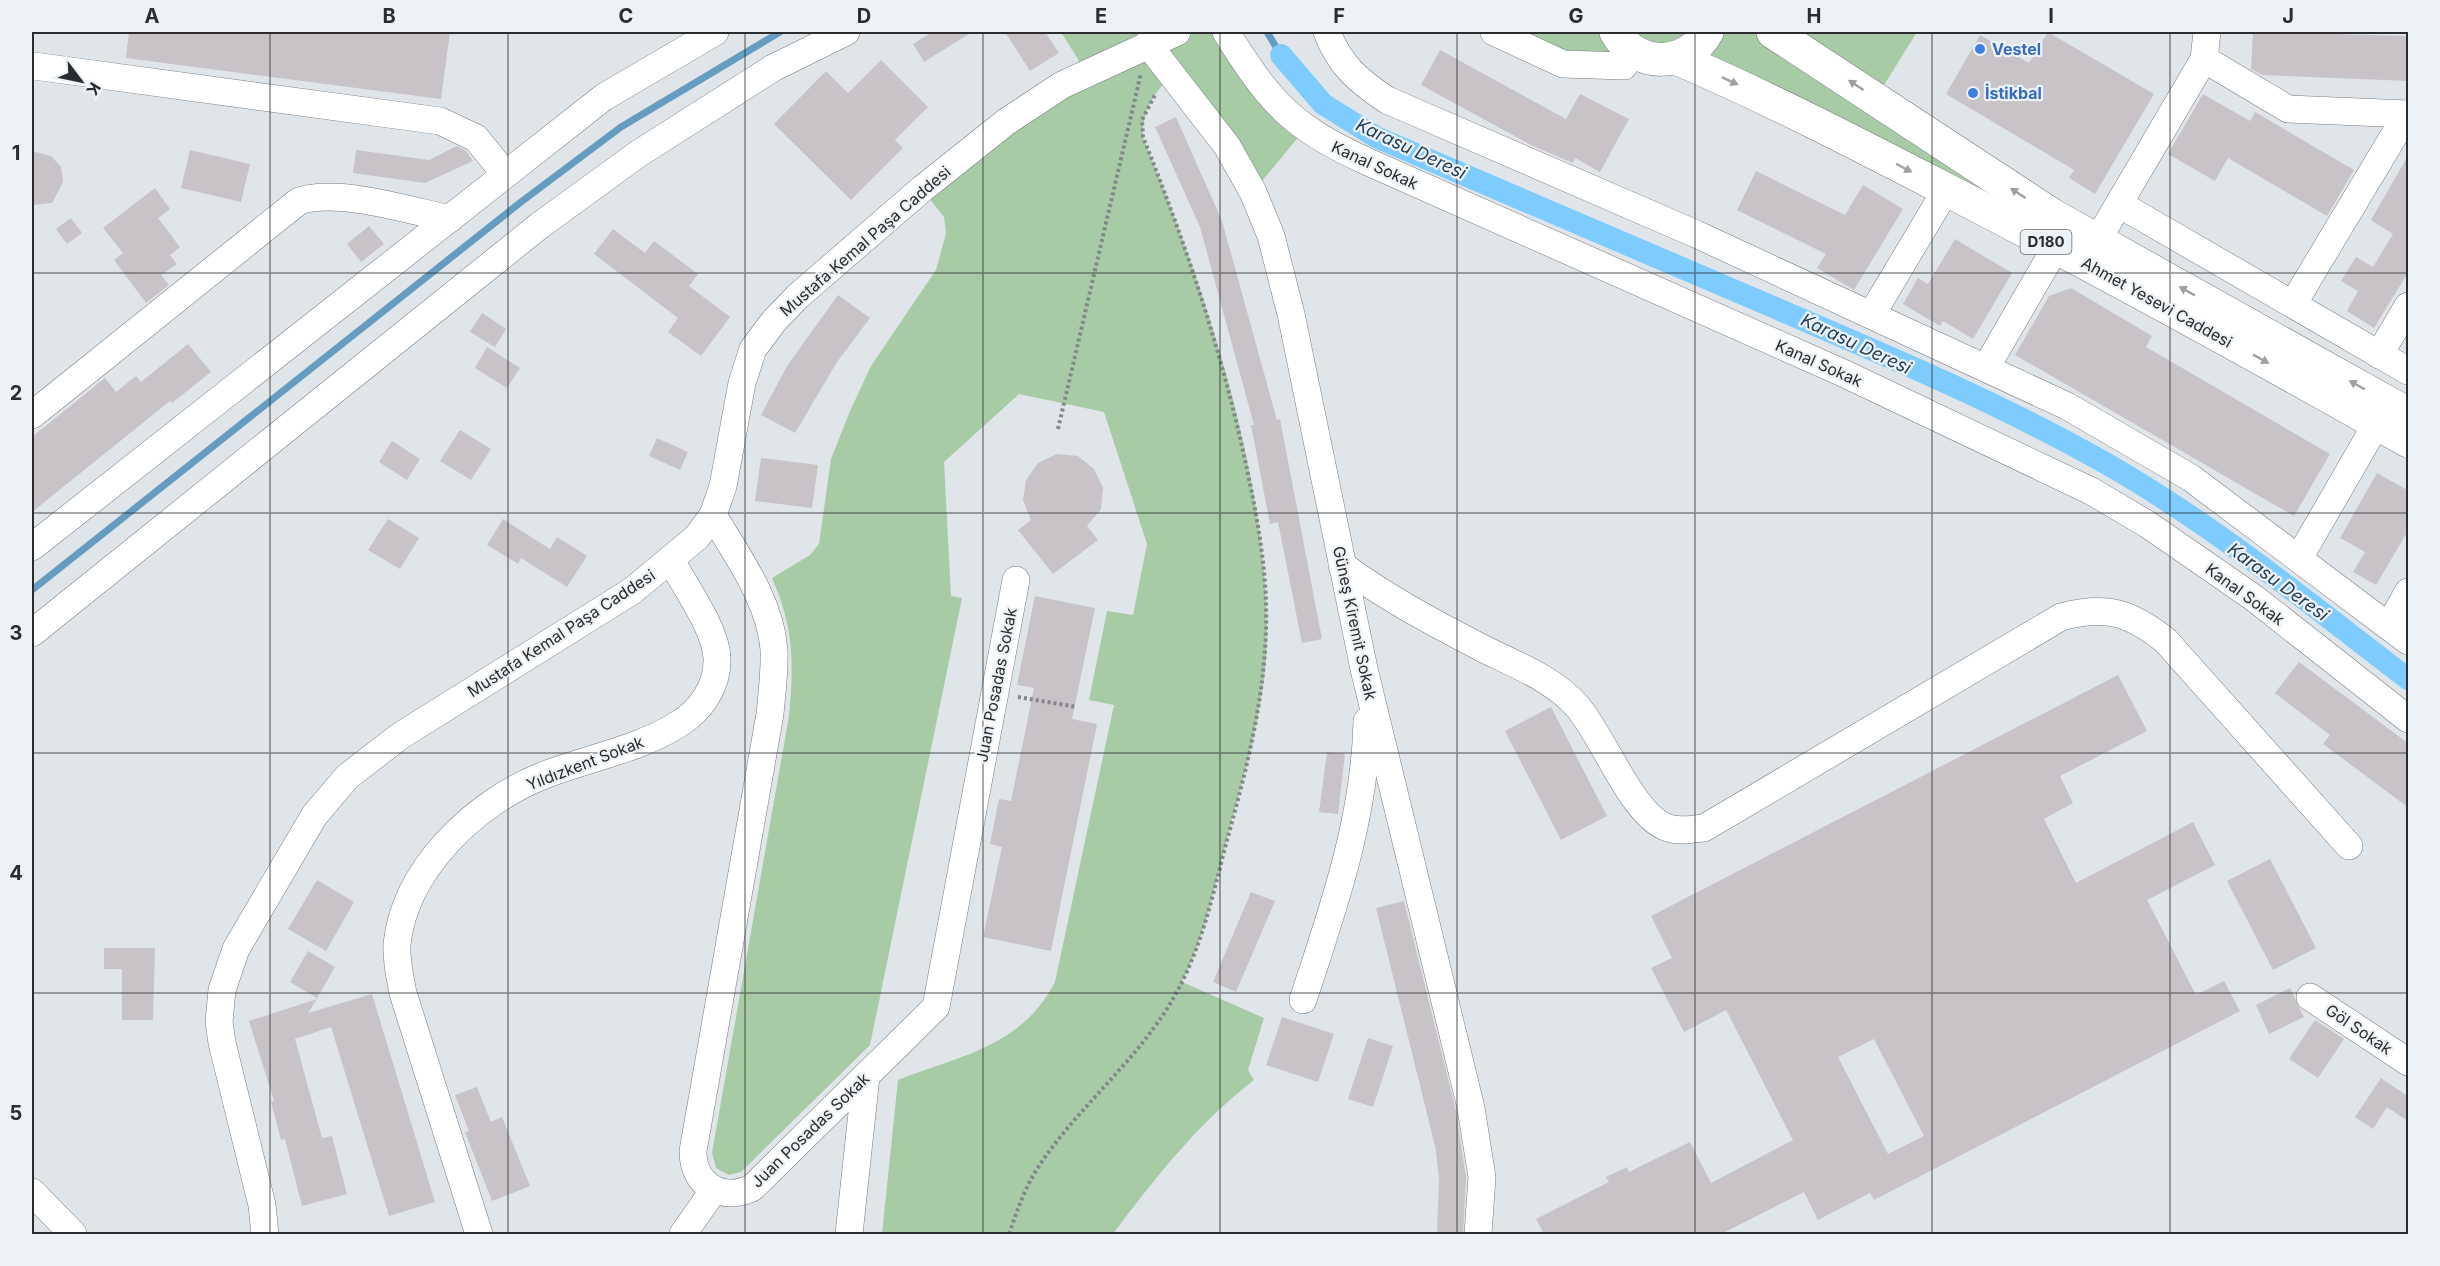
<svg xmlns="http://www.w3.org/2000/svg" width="2440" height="1266" viewBox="0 0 2440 1266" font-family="Inter,sans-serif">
	<rect width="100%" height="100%" fill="#e0e5ea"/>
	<g fill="#a6cba5">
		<path d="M1061 32H1226L1305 129 1253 192 1172 74C1154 94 1142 110 1143 137 1204 287 1264 463 1267 626 1268 696 1246 768 1228 835 1215 885 1205 936 1182 982L1264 1018 1248 1070 1254 1080C1198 1123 1155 1178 1113 1234H882L898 1080C962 1055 1021 1047 1055 982L1114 705 1089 700 1107 611 1133 615 1147 544 1104 412 1019 394 944 462 951 596 962 598 870 1045 741 1172 729 1175 716 1168 712 1153 789 716C794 664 794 627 772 578L810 555 819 544 831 459 850 411 871 366 936 270 946 233 944 217 922 189 1086 72Z"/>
		<polygon points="1494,32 1917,32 1876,98 1989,175 1972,203 1727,80 1624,66"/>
	</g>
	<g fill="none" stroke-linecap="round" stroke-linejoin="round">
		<g stroke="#659cc0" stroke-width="7">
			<polyline points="1267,32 1281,55"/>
			<polyline points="32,590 521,202 621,127 780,32"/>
		</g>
		<path stroke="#7eccff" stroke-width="22" d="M1281 55 1323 104 1376 137C1506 193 1636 248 1766 304 1881 353 1998 402 2107 464 2214 525 2311 605 2408 679"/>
	</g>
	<g fill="#c8c3c7" fill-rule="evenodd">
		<polygon points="129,32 450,32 441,99 126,58"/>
		<polygon points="932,32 972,32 924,62 913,44"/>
		<polygon points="1005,32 1045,32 1059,53 1030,71"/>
		<polygon points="2048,32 2154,94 2095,194 2069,178 2074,170 1946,94 1980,35 2029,63"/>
		<polygon points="2253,32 2409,36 2409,81 2262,75 2251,69"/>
		<polygon points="1440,50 1566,119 1580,94 1629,119 1600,172 1575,158 1573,163 1533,146 1421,85"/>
		<polygon points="881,60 928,107 895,140 903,148 851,200 774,124 826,71 848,93"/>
		<polygon points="2203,94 2250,121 2255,112 2354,170 2327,216 2228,158 2215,181 2168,154"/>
		<polygon points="1176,117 1222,221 1277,420 1280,419 1322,639 1302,643 1278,522 1270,524 1251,425 1254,425 1200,227 1155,127"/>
		<polygon points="457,146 466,151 473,161 425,183 353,173 356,150 429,160"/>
		<polygon points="190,150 250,164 241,202 181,188"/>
		<polygon points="32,151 51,156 61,167 63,182 52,203 32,205"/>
		<polygon points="2409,154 2409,271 2374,328 2347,311 2358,291 2341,281 2356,257 2373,267 2393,234 2371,220"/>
		<polygon points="1756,171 1845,215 1863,185 1903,209 1854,290 1817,268 1826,254 1737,210"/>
		<polygon points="155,188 170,209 158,218 180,247 170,255 177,264 161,275 169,285 146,303 114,260 123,253 103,228"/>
		<polygon points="71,218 82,233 67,244 56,229"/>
		<polygon points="369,226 384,244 361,262 347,244"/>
		<polygon points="613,229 645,253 654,241 698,274 689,286 730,317 701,356 668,332 678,318 594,254"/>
		<polygon points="1955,239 2012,273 1973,339 1943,321 1940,326 1903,304 1918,278 1928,284"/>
		<polygon points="2071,288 2152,336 2146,347 2330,454 2294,516 2015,355 2049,296"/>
		<polygon points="838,295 870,318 837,362 795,433 761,415 787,366"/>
		<polygon points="482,313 506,329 495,347 470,332"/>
		<polygon points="188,344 211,372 172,403 170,401 32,512 32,437 105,378 116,392 136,376 141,382"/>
		<polygon points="487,347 520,368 507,388 475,368"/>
		<polygon points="460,430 491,449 471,480 440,461"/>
		<polygon points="657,438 688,452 680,470 649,456"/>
		<polygon points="392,441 420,459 407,480 379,462"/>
		<polygon points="1057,454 1078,456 1094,469 1103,488 1101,509 1087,526 1098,540 1053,574 1018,530 1031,520 1023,500 1026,480 1038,463"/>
		<polygon points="761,458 818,465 812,508 755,501"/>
		<polygon points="2377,473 2409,491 2409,529 2376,585 2353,572 2365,552 2340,538"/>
		<polygon points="388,519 419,538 400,569 368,550"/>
		<polygon points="503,519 550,549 557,537 587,556 567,587 521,558 518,564 487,545"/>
		<polygon points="1035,596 1095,608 1072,719 1097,724 1051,951 983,937 1002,847 990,844 999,799 1011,801 1034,688 1017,685"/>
		<polygon points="2299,662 2409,744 2409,808 2323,744 2330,735 2275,693"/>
		<path d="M2118 675 2147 731 2060 776 2073 803 2044 819 2076 883 2193 822 2215 865 2147 900 2196 995 2224 981 2240 1011 1874 1200 1870 1193 1818 1220 1804 1192 1721 1234H1544L1536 1219 1609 1182 1606 1177 1627 1167 1629 1172 1690 1142 1711 1183 1793 1140 1726 1010 1684 1032 1651 968 1672 958 1651 916ZM1874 1039 1924 1136 1888 1154 1838 1057Z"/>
		<polygon points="1551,707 1607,816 1561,840 1505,731"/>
		<polygon points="1327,752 1345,754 1338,814 1319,812"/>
		<polygon points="2270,859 2316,948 2273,970 2227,881"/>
		<polygon points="317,880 354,902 326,951 288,929"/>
		<polygon points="1251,892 1275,901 1236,992 1213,982"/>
		<polygon points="1404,901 1456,1111 1466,1178 1463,1234 1437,1234 1439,1180 1436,1150 1376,908"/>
		<polygon points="104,948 155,948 153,1020 122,1020 122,969 104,969"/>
		<polygon points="308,951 335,967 317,998 290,982"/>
		<polygon points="2290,988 2304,1017 2269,1034 2256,1005"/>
		<polygon points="372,994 435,1202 389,1216 331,1027 295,1039 322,1138 332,1136 347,1194 302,1206 285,1139 281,1140 271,1102 274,1101 249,1021 317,999 308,1013"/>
		<polygon points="1282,1017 1334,1034 1318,1082 1266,1065"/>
		<polygon points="2315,1020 2344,1039 2318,1078 2289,1059"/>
		<polygon points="1368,1038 1393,1046 1373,1107 1348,1099"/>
		<polygon points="2381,1078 2409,1097 2409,1122 2387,1107 2373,1129 2355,1117"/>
		<polygon points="477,1087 491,1122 502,1117 530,1186 492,1201 465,1132 469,1131 455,1095"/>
	</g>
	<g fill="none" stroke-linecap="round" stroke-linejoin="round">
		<g stroke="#767b7f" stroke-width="28">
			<g id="minor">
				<path d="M1226 32C1270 102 1290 126 1366 161L1843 373 2091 491 2147 524 2254 598 2408 719"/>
				<path d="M1327 32C1339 64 1358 81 1387 100L1696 234 2067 406 2191 478 2408 641"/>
				<polyline points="1494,32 1563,64 1624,66 1632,51"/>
				<polyline points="1148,44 1227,146 1253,192 1271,236 1291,314 1364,669 1471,1108 1482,1177 1478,1234"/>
				<polyline points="2204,59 2288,109 2408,114"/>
				<polyline points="34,66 440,121 476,138 505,174"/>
				<polyline points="2119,204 2408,371"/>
				<polyline points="2097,241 2204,59 2207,32"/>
				<polyline points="2293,304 2407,114"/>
				<polyline points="1872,314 1946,190"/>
				<polyline points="2379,355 2408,306"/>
				<polyline points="1987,366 2056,247"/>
				<path d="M32 415 299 201C338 188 408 210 450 219"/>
				<path d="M713 515C737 556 770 600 774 649 775 670 772 692 770 714L693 1151C693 1185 721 1202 752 1188L936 1007 1016 580"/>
				<polyline points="32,547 604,97 715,32"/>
				<polyline points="2299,558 2377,423"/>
				<path d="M1342 565C1385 597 1432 622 1480 647 1513 664 1551 677 1577 706 1604 737 1632 816 1668 828 1681 832 1692 829 1704 828L2061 617C2106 605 2130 612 2166 641L2349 846"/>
				<polyline points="2389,626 2408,592"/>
				<polyline points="32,633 539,226 638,154 773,68 846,32"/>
				<polyline points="2310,997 2408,1062"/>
				<path d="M1303 1000C1333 909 1365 819 1367 721"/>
				<polyline points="32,1192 73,1234"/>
				<polyline points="265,1234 262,1205 222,1043 219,1022 222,990 236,949 314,816 347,777 400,736 632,591 697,537 713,515 723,486 742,383 753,349 774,321 798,296 922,189 1006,122 1062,85 1177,32"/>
				<path d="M479 1234 403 993C400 977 396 961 397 944 405 869 475 803 542 776 585 759 639 749 677 725 701 711 718 686 717 658 716 629 685 587 671 560"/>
				<polyline points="683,1234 714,1190"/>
				<polyline points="849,1234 866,1076"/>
			</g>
		</g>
		<g stroke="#767b7f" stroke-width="34">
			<g id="highway">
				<path d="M1616 32C1636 69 1687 68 1707 32"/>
				<polyline points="1773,32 2052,215 2408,414"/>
				<path d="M1676 58C1776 101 1873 152 1970 202 2118 279 2263 359 2408 441"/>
			</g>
		</g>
		<g stroke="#83878a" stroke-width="4" stroke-dasharray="3 3" stroke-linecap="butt">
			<polyline points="1058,429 1141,73"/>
			<polyline points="1018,697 1077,707"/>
			<path d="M1009 1234C1017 1211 1024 1190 1037 1169 1077 1107 1137 1062 1174 997 1202 948 1213 894 1227 840 1246 772 1264 701 1266 630 1268 573 1257 515 1245 460 1221 349 1185 242 1143 137L1142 120 1156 93"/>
		</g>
		<use href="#minor" stroke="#fff" stroke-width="27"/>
		<use href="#highway" stroke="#fff" stroke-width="33"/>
	</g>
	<defs><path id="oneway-solid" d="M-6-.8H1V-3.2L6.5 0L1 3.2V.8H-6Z" transform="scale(1.5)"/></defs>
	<g fill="#9fa0a1">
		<use href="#oneway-solid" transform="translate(1730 81) rotate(25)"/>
		<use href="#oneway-solid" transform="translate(1856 85) rotate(-147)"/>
		<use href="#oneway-solid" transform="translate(1904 168) rotate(28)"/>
		<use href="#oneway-solid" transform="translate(2018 193) rotate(-147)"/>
		<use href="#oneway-solid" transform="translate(2187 291) rotate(-151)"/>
		<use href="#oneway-solid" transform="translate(2261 359) rotate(29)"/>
		<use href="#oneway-solid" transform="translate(2357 385) rotate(-151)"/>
	</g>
	<path fill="none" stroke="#2a2c2e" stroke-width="1.5" stroke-opacity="0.55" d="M270 32V1234M508 32V1234M745 32V1234M983 32V1234M1220 32V1234M1457 32V1234M1695 32V1234M1932 32V1234M2170 32V1234M32 273H2408M32 513H2408M32 753H2408M32 993H2408"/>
	<g fill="#3f7fe0" stroke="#edf2f7" stroke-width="2">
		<circle cx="1980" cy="49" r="6"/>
		<circle cx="1973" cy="93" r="6"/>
	</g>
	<g text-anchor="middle" stroke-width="4.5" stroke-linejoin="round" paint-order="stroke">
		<rect fill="#edf2f7" stroke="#64676a" stroke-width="1.5" x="2020.5" y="230" width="51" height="24" rx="4.5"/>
		<g font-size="15" font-weight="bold" fill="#2a2c2e">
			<text x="2046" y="247">D180</text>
		</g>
		<g font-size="16" font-weight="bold" fill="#366cbe" stroke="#edf2f7" text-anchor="start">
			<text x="1992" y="55">Vestel</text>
			<text x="1985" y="99">İstikbal</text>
		</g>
		<g font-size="16" fill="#2a2c2e" stroke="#edf2f7">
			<text transform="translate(1375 165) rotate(25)" y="6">Kanal Sokak</text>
			<text transform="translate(865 241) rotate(-41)" y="6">Mustafa Kemal Paşa Caddesi</text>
			<text transform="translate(2157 302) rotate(29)" y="6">Ahmet Yesevi Caddesi</text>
			<text transform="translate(1819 363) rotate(24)" y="6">Kanal Sokak</text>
			<text transform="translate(2245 594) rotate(36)" y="6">Kanal Sokak</text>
			<text transform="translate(1355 623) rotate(78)" y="6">Güneş Kiremit Sokak</text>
			<text transform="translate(561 633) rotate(-33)" y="6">Mustafa Kemal Paşa Caddesi</text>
			<text transform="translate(996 685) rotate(-79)" y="6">Juan Posadas Sokak</text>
			<text transform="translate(585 763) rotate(-21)" y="6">Yıldızkent Sokak</text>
			<text transform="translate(2359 1029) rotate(34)" y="6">Göl Sokak</text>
			<text transform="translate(810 1130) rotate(-44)" y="6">Juan Posadas Sokak</text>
		</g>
		<g font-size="18" font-style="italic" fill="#1c3d53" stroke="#edf2f7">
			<text transform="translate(1411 149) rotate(25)" y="6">Karasu Deresi</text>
			<text transform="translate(1856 344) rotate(25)" y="6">Karasu Deresi</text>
			<text transform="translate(2278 582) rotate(36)" y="6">Karasu Deresi</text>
		</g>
	</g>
	<rect width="2440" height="1266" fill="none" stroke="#edf2f7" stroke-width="66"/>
	<g transform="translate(81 81) rotate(122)" stroke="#edf2f7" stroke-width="4.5" paint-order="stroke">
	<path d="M0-4.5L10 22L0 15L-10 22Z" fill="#2a2c2e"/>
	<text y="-9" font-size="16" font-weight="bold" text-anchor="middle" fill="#2a2c2e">K</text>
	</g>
	<rect x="33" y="33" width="2374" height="1200" fill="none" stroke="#2a2c2e" stroke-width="2"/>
	<g font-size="20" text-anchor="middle" font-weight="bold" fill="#2a2c2e">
		<text x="152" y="23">A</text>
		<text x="389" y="23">B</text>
		<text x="626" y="23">C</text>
		<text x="864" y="23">D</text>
		<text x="1101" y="23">E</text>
		<text x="1339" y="23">F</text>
		<text x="1576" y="23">G</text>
		<text x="1814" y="23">H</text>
		<text x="2051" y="23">I</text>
		<text x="2288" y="23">J</text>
		<text x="16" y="160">1</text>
		<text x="16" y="400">2</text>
		<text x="16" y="640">3</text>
		<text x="16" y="880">4</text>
		<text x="16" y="1120">5</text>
	</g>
</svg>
